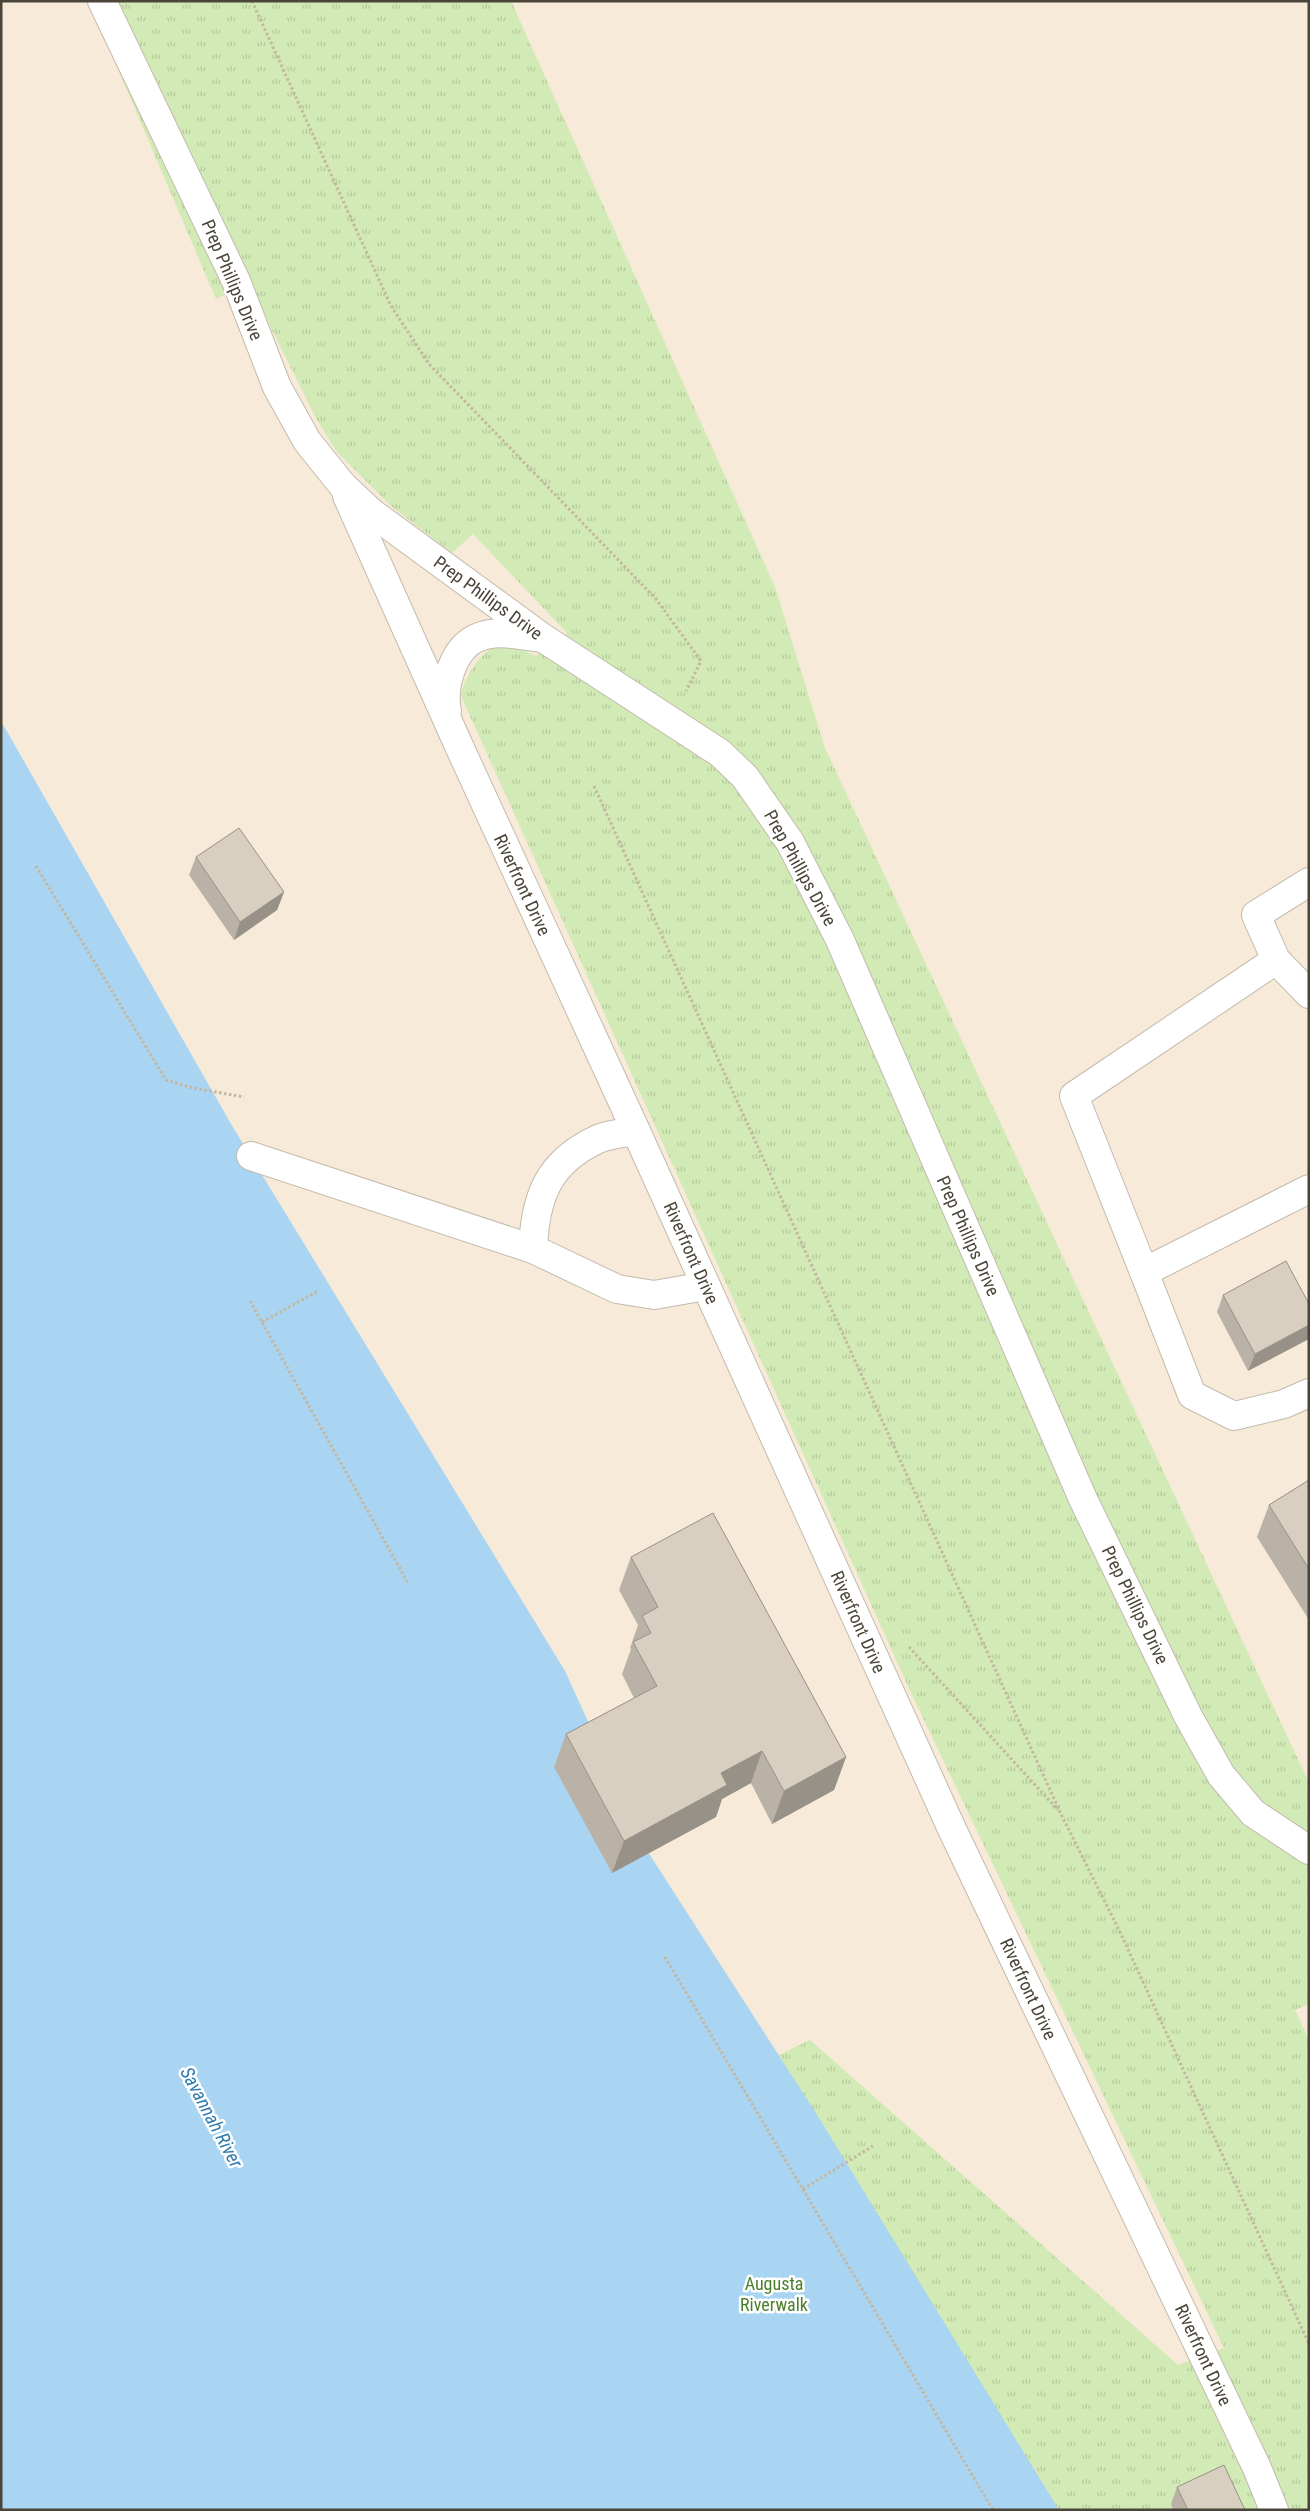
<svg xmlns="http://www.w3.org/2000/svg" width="1310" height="2511" viewBox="0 0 1310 2511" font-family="'Roboto Condensed',sans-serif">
	<defs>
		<pattern id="park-tufts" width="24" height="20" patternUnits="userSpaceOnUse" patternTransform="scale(1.25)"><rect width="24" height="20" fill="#d2eab5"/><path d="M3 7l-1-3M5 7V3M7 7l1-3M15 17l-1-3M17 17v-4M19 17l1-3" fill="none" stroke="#b6ca9c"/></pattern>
	</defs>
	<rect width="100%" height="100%" fill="#f6f3ec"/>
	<polygon fill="#f7ead8" points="1,1 1309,1 1309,2510 858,2510 1,1190"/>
	<path fill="url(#park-tufts)" d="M89 1H511L775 587 825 748 1309 1783V2004L1295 2010 1309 2040V2510H615L447 2213 810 2040 1178 2365 1224 2348 912 1695 461 696C463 679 483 645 503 645 515 644 525 652 536 656L567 633 473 534 452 553 391 506 337 452 317 420 249 284 216 299Z"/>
	<polygon fill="#a9d4f2" points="1,721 231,1124 565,1671 646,1849 814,2110 1059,2510 1,2510"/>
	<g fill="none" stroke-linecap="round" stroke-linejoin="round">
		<g stroke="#c2bbae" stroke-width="30">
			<g id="minor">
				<polyline points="102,1 236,281 277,387 307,441 343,486 372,513 543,638 720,753 745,777 790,842 840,940 1083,1499 1188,1716 1221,1775 1253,1813 1309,1850"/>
				<polyline points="347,496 459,746 636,1131 951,1827 1257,2468 1274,2510"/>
				<path d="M447 711C442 686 453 647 479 637 498 629 522 636 542 638"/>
				<polyline points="1309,882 1256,915 1276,960 1309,994"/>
				<polyline points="1276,960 1074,1096 1144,1272 1309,1189"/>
				<path d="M636 1131C624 1133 609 1134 598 1139 548 1162 535 1197 533 1249L617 1289 654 1295 706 1286"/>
				<polyline points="251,1156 533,1249"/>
				<polyline points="1144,1272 1192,1395 1234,1416 1284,1404 1309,1393"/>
			</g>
		</g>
		<g stroke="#c4b79f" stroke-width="3" stroke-dasharray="2.5 2.5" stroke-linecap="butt">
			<polyline points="252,1 391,306 429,364 656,599 701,661 686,691"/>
			<polyline points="594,786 1060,1812 1121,1934 1309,2344"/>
			<polyline points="36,866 166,1080 193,1088 244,1097"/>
			<polyline points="250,1301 408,1583"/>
			<polyline points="262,1322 318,1291"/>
			<polyline points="909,1647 1058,1810"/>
			<polyline points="665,1957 993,2510"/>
			<polyline points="803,2189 873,2146"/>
			<polyline points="1083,2510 1083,2509"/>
		</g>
		<use href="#minor" stroke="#fff" stroke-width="28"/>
	</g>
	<g fill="#bab2a6">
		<polygon points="196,857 284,892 277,910 234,940 189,875"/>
		<polygon points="1223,1295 1309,1304 1248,1371 1217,1312"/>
		<polygon points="1309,1480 1309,1620 1257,1537 1269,1505"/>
		<polygon points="631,1557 846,1757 834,1790 772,1824 751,1783 722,1799 716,1817 612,1873 554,1767 566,1734 634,1698 622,1674 631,1649 630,1648 638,1625 619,1590"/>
		<polygon points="1177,2487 1245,2510 1173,2510 1171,2504"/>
	</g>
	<g fill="#979187">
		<polygon points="284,892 277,910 234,940 240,922"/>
		<polygon points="1309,1325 1309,1339 1248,1371 1255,1354"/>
		<polygon points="762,1751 751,1783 722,1799 716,1817 612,1873 624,1841 721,1773"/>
		<polygon points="846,1757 834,1790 772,1824 784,1791"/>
	</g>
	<g fill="#d8cfc1" stroke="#979187">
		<polygon points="239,828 284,892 240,922 196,857"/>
		<polygon points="1286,1261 1309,1304 1309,1325 1255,1354 1223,1295"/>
		<polygon points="1309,1480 1309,1569 1269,1505"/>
		<polygon points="713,1513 846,1757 784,1791 762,1751 721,1773 727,1785 624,1841 566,1734 657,1686 633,1642 651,1633 642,1616 658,1607 631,1557"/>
		<polygon points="1224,2465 1245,2510 1188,2510 1177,2487"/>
	</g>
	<g text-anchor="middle" stroke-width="5" stroke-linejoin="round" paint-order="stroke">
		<g font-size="18" fill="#4b4439" stroke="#fff">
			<text transform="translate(232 280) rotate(67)" y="6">Prep Phillips Drive</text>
			<text transform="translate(488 598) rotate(36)" y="6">Prep Phillips Drive</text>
			<text transform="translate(800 868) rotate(61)" y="6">Prep Phillips Drive</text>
			<text transform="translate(522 885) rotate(65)" y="6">Riverfront Drive</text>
			<text transform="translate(968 1236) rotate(66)" y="6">Prep Phillips Drive</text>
			<text transform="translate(691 1253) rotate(66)" y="6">Riverfront Drive</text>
			<text transform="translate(1135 1605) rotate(64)" y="6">Prep Phillips Drive</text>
			<text transform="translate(858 1622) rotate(66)" y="6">Riverfront Drive</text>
			<text transform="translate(1028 1989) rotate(65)" y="6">Riverfront Drive</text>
			<text transform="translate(1203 2355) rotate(65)" y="6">Riverfront Drive</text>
		</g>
		<g font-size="18" fill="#4a7f2a" stroke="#fff">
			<text x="774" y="2290">Augusta<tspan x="774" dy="21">Riverwalk</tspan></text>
		</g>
		<g font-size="19" font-style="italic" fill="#2e7ab2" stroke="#fff">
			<text transform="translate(212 2117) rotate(62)" y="7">Savannah River</text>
		</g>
	</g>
	<rect width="1310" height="2511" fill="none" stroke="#4b4439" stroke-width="5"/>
</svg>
